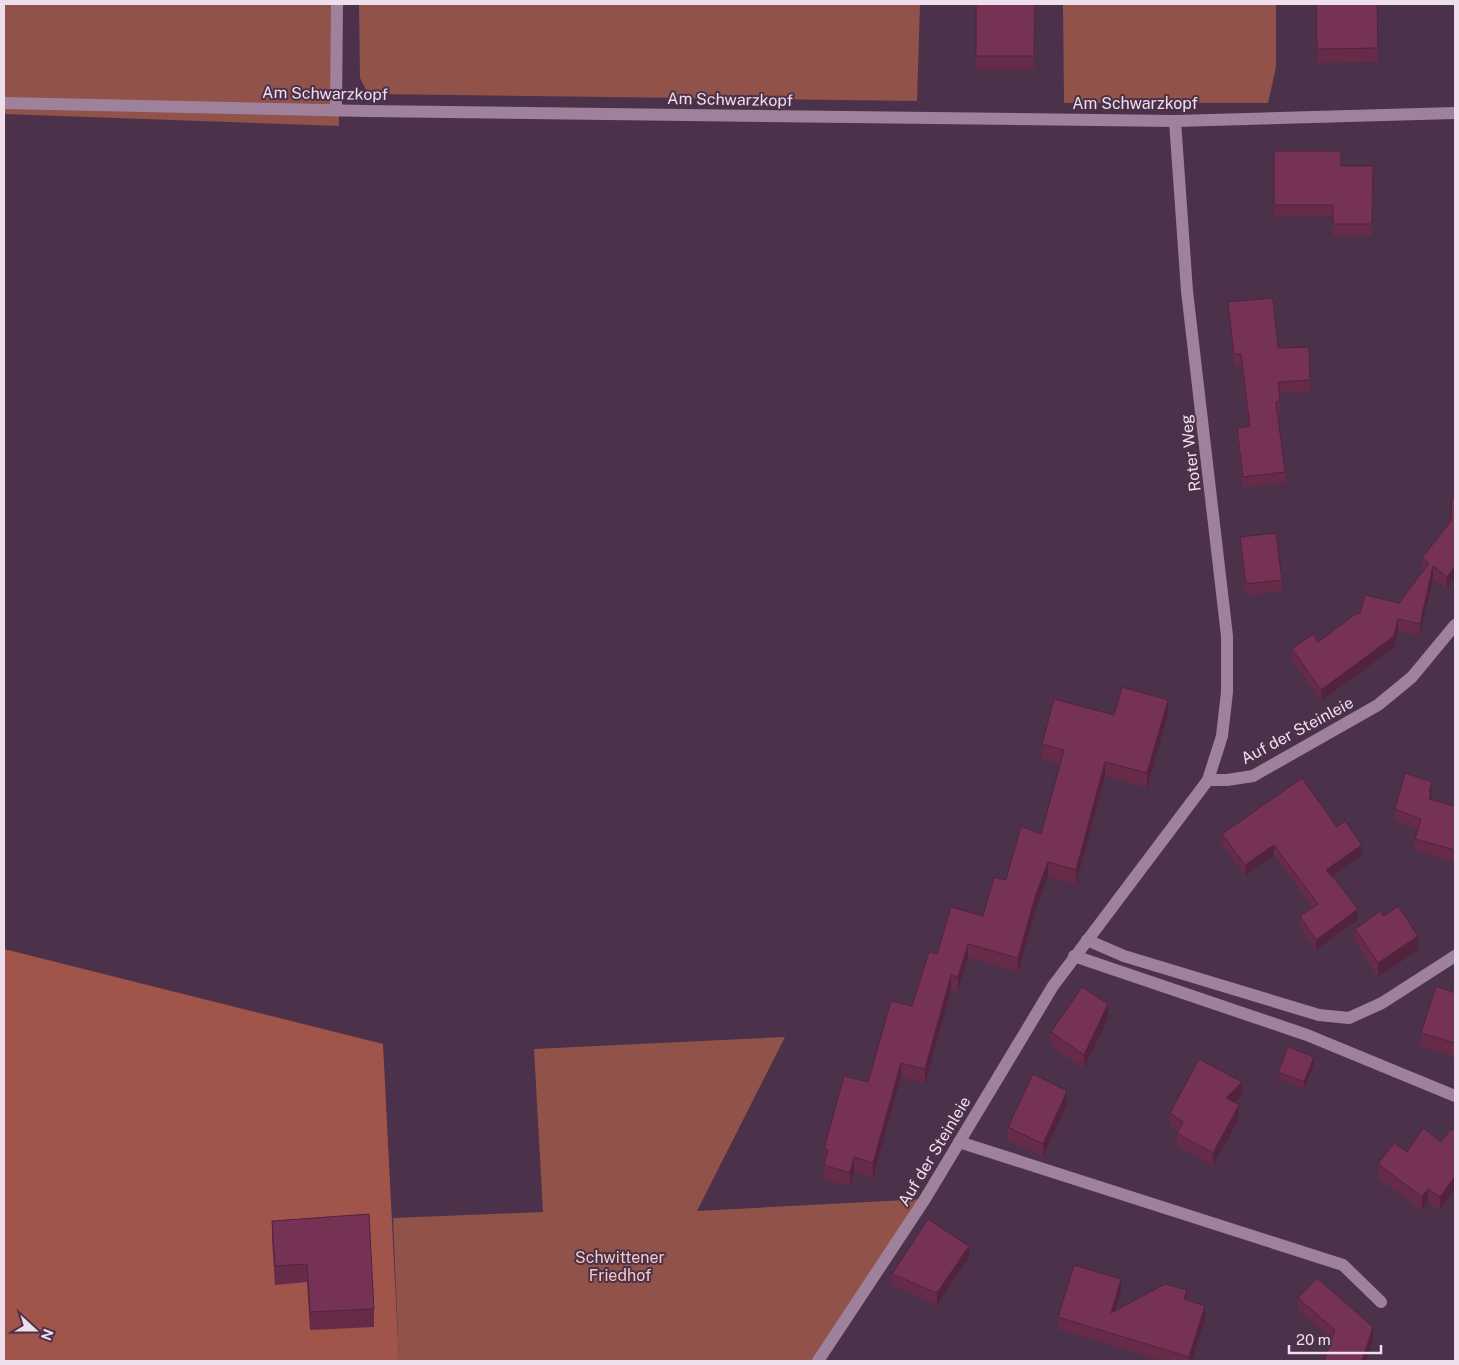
<svg xmlns="http://www.w3.org/2000/svg" width="1459" height="1365" viewBox="0 0 1459 1365" font-family="'Public Sans',sans-serif">
	<rect width="100%" height="100%" fill="#4b3149"/>
	<g fill="#905249">
		<polygon points="4,4 338,4 339,126 4,114"/>
		<polygon points="359,4 920,4 917,101 375,94 366,90 360,78"/>
		<polygon points="1063,4 1276,4 1276,67 1268,103 1064,103"/>
		<polygon points="785,1037 697,1211 925,1199 818,1361 399,1361 393,1218 543,1212 534,1049"/>
	</g>
	<polygon fill="#a1554a" points="4,949 383,1044 399,1361 4,1361"/>
	<g fill="none" stroke-linecap="round" stroke-linejoin="round">
		<g stroke="#9f819c" stroke-width="12">
			<polyline points="4,103 366,111 1175,121 1455,113"/>
			<polyline points="336,110 337,4"/>
			<polyline points="1175,121 1187,291 1227,636 1227,692 1222,736 1208,780"/>
			<polyline points="1087,940 1124,956 1319,1015 1349,1018 1382,1003 1455,956"/>
			<polyline points="1074,956 1307,1035 1455,1096"/>
			<polyline points="959,1142 1343,1265 1381,1302"/>
			<polyline points="818,1361 925,1199 1053,986 1208,780 1227,780 1253,776 1378,705 1412,677 1455,625"/>
		</g>
	</g>
	<g fill="#652b49">
		<polygon points="976,4 1035,4 1034,69 976,69"/>
		<polygon points="1316,4 1377,4 1378,62 1317,63"/>
		<polygon points="1274,151 1341,166 1373,166 1372,236 1333,236 1333,216 1274,217"/>
		<polygon points="1228,302 1278,348 1310,380 1310,392 1279,393 1280,413 1277,413 1285,472 1285,483 1243,488 1237,439 1237,428 1248,426 1241,365 1234,366 1228,314"/>
		<polygon points="1455,498 1455,578 1447,588 1433,578 1420,635 1398,631 1394,648 1321,701 1292,660 1292,649 1318,642 1360,614 1399,603 1423,570 1422,570 1422,558 1451,521"/>
		<polygon points="1240,537 1282,580 1282,591 1246,596 1240,549"/>
		<polygon points="1168,714 1147,788 1105,776 1076,884 1048,877 1035,912 1018,972 968,958 958,991 951,990 925,1084 901,1077 873,1177 854,1172 850,1187 824,1179 824,1149 868,1082 912,1006 937,954 983,916 1006,880 1041,834 1060,764 1042,759 1042,744 1114,715"/>
		<polygon points="1432,794 1431,799 1455,806 1455,862 1415,850 1415,839 1418,829 1395,821 1395,809"/>
		<polygon points="1337,827 1362,855 1332,876 1358,920 1316,950 1300,927 1300,916 1313,908 1274,855 1245,876 1222,844 1222,834"/>
		<polygon points="1384,916 1418,950 1378,977 1355,942 1355,929"/>
		<polygon points="1455,993 1455,1057 1421,1046 1421,1033"/>
		<polygon points="1108,1018 1084,1068 1051,1046 1051,1032"/>
		<polygon points="1314,1064 1304,1089 1278,1079 1278,1072"/>
		<polygon points="1242,1095 1235,1102 1239,1118 1213,1166 1177,1146 1177,1133 1178,1131 1170,1126 1170,1113"/>
		<polygon points="1067,1104 1043,1157 1008,1141 1008,1127"/>
		<polygon points="1455,1131 1455,1189 1440,1210 1428,1202 1422,1210 1378,1178 1378,1164 1407,1152 1441,1142"/>
		<polygon points="272,1221 374,1309 374,1327 310,1330 307,1282 275,1285 272,1240"/>
		<polygon points="969,1258 937,1305 892,1285 892,1274"/>
		<polygon points="1121,1292 1115,1310 1187,1300 1205,1319 1192,1361 1162,1361 1058,1329 1058,1317"/>
		<polygon points="1298,1298 1373,1339 1332,1340 1298,1310"/>
	</g>
	<g fill="#52233c">
		<polygon points="1433,566 1433,578 1420,635 1420,624"/>
		<polygon points="1455,566 1455,578 1447,588 1447,577"/>
		<polygon points="1398,619 1398,631 1394,648 1321,701 1321,690"/>
		<polygon points="1168,700 1168,714 1147,788 1147,773"/>
		<polygon points="1105,762 1105,776 1076,884 1076,870"/>
		<polygon points="1432,782 1431,805 1429,810 1429,792"/>
		<polygon points="1274,845 1274,855 1245,876 1245,865"/>
		<polygon points="1362,845 1362,855 1326,881 1326,870"/>
		<polygon points="1048,862 1048,877 1035,912 1018,972 1018,958 1035,897"/>
		<polygon points="1358,909 1358,920 1316,950 1316,940"/>
		<polygon points="1418,936 1418,950 1378,977 1378,963"/>
		<polygon points="968,944 968,958 958,991 958,977"/>
		<polygon points="951,975 951,990 925,1084 925,1069"/>
		<polygon points="1108,1004 1108,1018 1084,1068 1084,1055"/>
		<polygon points="1314,1057 1314,1064 1304,1089 1304,1082"/>
		<polygon points="901,1063 901,1077 873,1177 873,1163"/>
		<polygon points="1242,1082 1242,1095 1226,1111 1226,1098"/>
		<polygon points="1067,1091 1067,1104 1043,1157 1043,1144"/>
		<polygon points="1239,1105 1239,1118 1213,1166 1213,1153"/>
		<polygon points="854,1157 854,1172 850,1187 850,1173"/>
		<polygon points="1455,1176 1455,1189 1440,1210 1440,1197"/>
		<polygon points="1428,1189 1428,1202 1422,1210 1422,1197"/>
		<polygon points="969,1246 969,1258 937,1305 937,1293"/>
		<polygon points="1121,1279 1121,1292 1111,1325 1111,1313"/>
		<polygon points="1187,1290 1187,1303 1184,1299"/>
		<polygon points="1205,1306 1205,1319 1192,1361 1189,1361 1189,1357"/>
		<polygon points="1373,1327 1373,1339 1366,1361 1362,1361"/>
	</g>
	<g fill="#753255" stroke="#52233c">
		<polygon points="976,4 1035,4 1034,56 976,56"/>
		<polygon points="1316,4 1377,4 1378,48 1317,49"/>
		<polygon points="1274,151 1341,151 1341,166 1373,166 1372,224 1333,224 1333,205 1274,205"/>
		<polygon points="1273,298 1278,348 1309,347 1310,380 1278,382 1280,401 1276,402 1285,472 1243,477 1237,428 1250,426 1241,354 1234,354 1228,302"/>
		<polygon points="1452,498 1455,498 1455,566 1447,577 1433,566 1420,624 1398,619 1394,636 1321,690 1292,649 1313,634 1318,642 1357,613 1360,614 1365,595 1399,603 1429,563 1422,558 1451,521"/>
		<polygon points="1276,533 1282,580 1246,584 1240,537"/>
		<polygon points="1122,687 1168,700 1147,773 1105,762 1076,870 1048,862 1035,897 1018,958 968,944 958,977 951,975 925,1069 901,1063 873,1163 854,1157 850,1173 824,1165 828,1150 824,1149 844,1076 868,1082 891,1001 912,1006 929,952 937,954 951,907 983,916 994,877 1006,880 1021,826 1041,834 1064,750 1042,744 1054,699 1114,715"/>
		<polygon points="1405,773 1432,782 1429,792 1431,793 1429,799 1455,806 1455,850 1415,839 1421,819 1395,809"/>
		<polygon points="1302,778 1337,827 1345,821 1362,845 1326,870 1338,883 1358,909 1316,940 1300,916 1318,904 1274,845 1245,865 1222,834"/>
		<polygon points="1398,906 1418,936 1378,963 1355,929 1380,911 1384,916"/>
		<polygon points="1436,986 1455,993 1455,1043 1421,1033"/>
		<polygon points="1082,987 1108,1004 1084,1055 1051,1032"/>
		<polygon points="1288,1047 1314,1057 1304,1082 1278,1072"/>
		<polygon points="1199,1059 1242,1082 1226,1098 1239,1105 1213,1153 1177,1133 1183,1122 1170,1113"/>
		<polygon points="1033,1074 1067,1091 1043,1144 1008,1127"/>
		<polygon points="1423,1128 1441,1142 1451,1129 1455,1131 1455,1176 1440,1197 1428,1189 1422,1197 1378,1164 1394,1143 1407,1152"/>
		<polygon points="369,1214 374,1309 310,1312 307,1264 275,1266 272,1221"/>
		<polygon points="928,1219 969,1246 937,1293 892,1274"/>
		<polygon points="1074,1265 1121,1279 1111,1313 1165,1284 1187,1290 1184,1299 1205,1306 1189,1357 1058,1317"/>
		<polygon points="1317,1278 1373,1327 1362,1361 1324,1361 1335,1330 1298,1298"/>
	</g>
	<g text-anchor="middle" stroke-width="4" stroke-linejoin="round" paint-order="stroke">
		<g font-size="16" fill="#efdfed" stroke="#4b3149">
			<text transform="translate(325 93) rotate(1)" y="6">Am Schwarzkopf</text>
			<text transform="translate(730 99) rotate(1)" y="6">Am Schwarzkopf</text>
			<text x="1135" y="109">Am Schwarzkopf</text>
			<text transform="translate(1190 453) rotate(-97)" y="6">Roter Weg</text>
			<text transform="translate(1297 730) rotate(-28)" y="6">Auf der Steinleie</text>
			<text transform="translate(934 1151) rotate(-59)" y="6">Auf der Steinleie</text>
		</g>
		<g font-size="16" fill="#f7cac2" stroke="#4b3149">
			<text x="620" y="1263">Schwittener<tspan x="620" dy="18">Friedhof</tspan></text>
		</g>
	</g>
	<rect width="1459" height="1365" fill="none" stroke="#efdfed" stroke-width="10"/>
	<g transform="translate(35 1330) rotate(111)" stroke="#4b3149" stroke-width="4" paint-order="stroke">
	<path d="M0-4L9 19L0 12L-9 19Z" fill="#efdfed"/>
	<text y="-8" font-size="14" font-weight="bold" text-anchor="middle" fill="#efdfed">N</text>
	</g>
	<path d="M1289 1345v8h92v-8" fill="none" stroke="#efdfed" stroke-width="2.5"/>
	<text x="1296" y="1345" font-size="15" fill="#efdfed" stroke="#4b3149" stroke-width="4" paint-order="stroke">20 m</text>
</svg>
